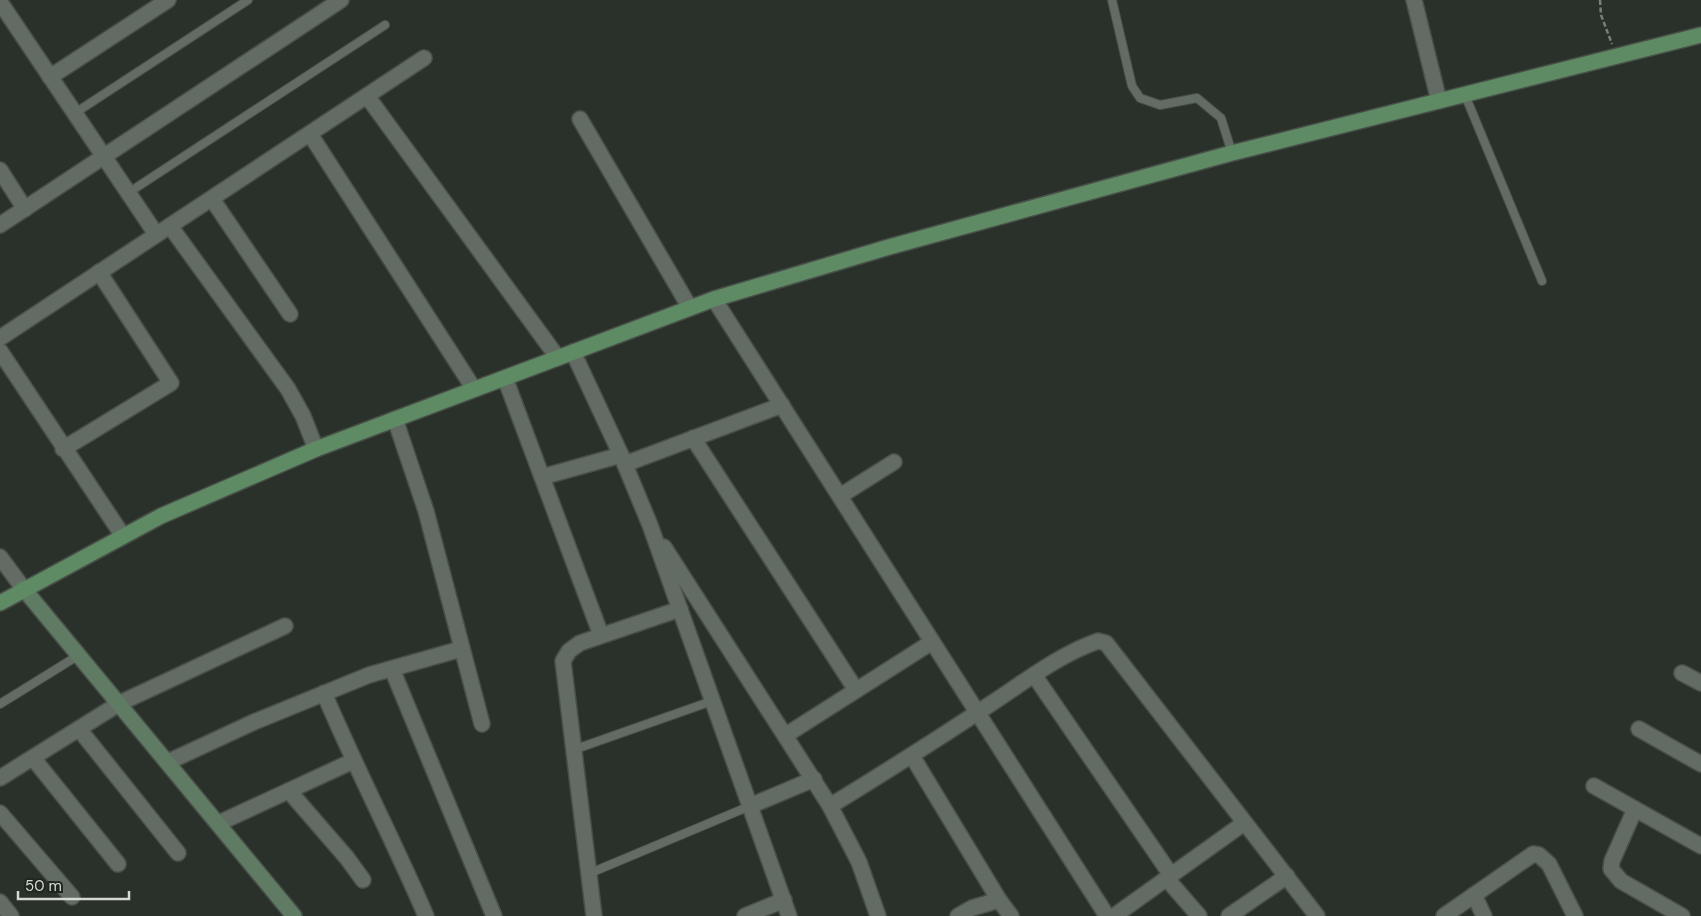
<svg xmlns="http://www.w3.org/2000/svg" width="1701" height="916" viewBox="0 0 1701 916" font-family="'DM Sans',sans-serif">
	<rect width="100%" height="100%" fill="#2a312a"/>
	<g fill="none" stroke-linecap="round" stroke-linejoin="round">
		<g stroke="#484f49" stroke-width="10">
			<g id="lane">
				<polyline points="1112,0 1132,86 1140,98 1160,105 1197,98 1221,118 1232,153"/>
				<polyline points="1465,95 1542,281"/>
				<polyline points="75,113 248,0"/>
				<polyline points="128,193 385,25"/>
				<polyline points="0,704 79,655"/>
				<polyline points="573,750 712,701"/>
				<polyline points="588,874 750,806"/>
			</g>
		</g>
		<g stroke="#484f49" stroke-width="18">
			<g id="street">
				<polyline points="1414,0 1439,101"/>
				<polyline points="0,2 156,234"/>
				<polyline points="50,77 168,0"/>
				<polyline points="367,96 558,358"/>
				<polyline points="580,119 690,308"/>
				<polyline points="310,134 474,389"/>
				<polyline points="0,170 25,209"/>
				<polyline points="212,199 290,314"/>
				<polyline points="0,225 341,0"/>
				<polyline points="170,226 288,389 303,416 316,449"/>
				<polyline points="714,299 1107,916"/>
				<polyline points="0,338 424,58"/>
				<polyline points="0,351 123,536"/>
				<polyline points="573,352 621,455 650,525 789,916"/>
				<polyline points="505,378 601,635"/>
				<polyline points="395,419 426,511 482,724"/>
				<polyline points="693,438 856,690"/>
				<polyline points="63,449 171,383 99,272"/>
				<polyline points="625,464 782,405"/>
				<polyline points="542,477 621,455"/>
				<polyline points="840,496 894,462"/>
				<polyline points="664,547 830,806 859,862 878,916"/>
				<polyline points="0,557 23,588"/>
				<polyline points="392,669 494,916"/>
				<polyline points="1682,673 1701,683"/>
				<polyline points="1034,675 1171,875"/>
				<path d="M324 693C356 769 394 841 426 916"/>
				<polyline points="79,729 178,853"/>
				<polyline points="1639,729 1701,764"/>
				<polyline points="786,735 932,642"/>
				<polyline points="912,756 999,900"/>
				<polyline points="33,758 118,864"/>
				<polyline points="168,762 254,722 369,675 461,649"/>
				<polyline points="0,778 120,703 285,626"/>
				<polyline points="1594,786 1701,846"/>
				<polyline points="289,791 347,858 363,880"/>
				<polyline points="750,806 814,779"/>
				<path d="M830 806C884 773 936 740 989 705 1023 683 1058 655 1098 641L1106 643 1317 916"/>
				<polyline points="1635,809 1612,861 1611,869 1621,881 1682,916"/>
				<polyline points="0,813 72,897"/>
				<polyline points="219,823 353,761"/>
				<polyline points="1167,879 1199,916"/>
				<polyline points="1474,895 1484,916"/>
				<polyline points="0,902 11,916"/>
				<polyline points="594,916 563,661 569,651 580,643 680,609"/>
				<polyline points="745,916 784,900"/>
				<polyline points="958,916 972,908 999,900 1011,916"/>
				<polyline points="1114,916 1244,823"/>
				<polyline points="1229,916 1287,876"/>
				<polyline points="1444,916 1533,854 1539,855 1549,864 1575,916"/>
			</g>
		</g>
		<g stroke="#484f49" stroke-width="18">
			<polyline id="secondary" points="23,588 294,916"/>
		</g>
		<g stroke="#484f49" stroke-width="18">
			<polyline id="primary" points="0,603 161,516 316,449 714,299 889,247 1232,153 1701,35"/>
		</g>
		<polyline stroke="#797f79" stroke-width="2.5" stroke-dasharray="5 2.5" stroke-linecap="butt" points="1600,0 1601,15 1612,44"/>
		<use href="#lane" stroke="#636c64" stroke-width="8"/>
		<use href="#street" stroke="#636c64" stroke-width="15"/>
		<use href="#secondary" stroke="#607b63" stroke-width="15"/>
		<use href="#primary" stroke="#5e8b63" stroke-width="15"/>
	</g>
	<path d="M18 891v8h111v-8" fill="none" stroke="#d4d9d4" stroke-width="2.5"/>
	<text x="25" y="891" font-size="15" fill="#d4d9d4" stroke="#202721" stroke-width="4" paint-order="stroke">50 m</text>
</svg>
